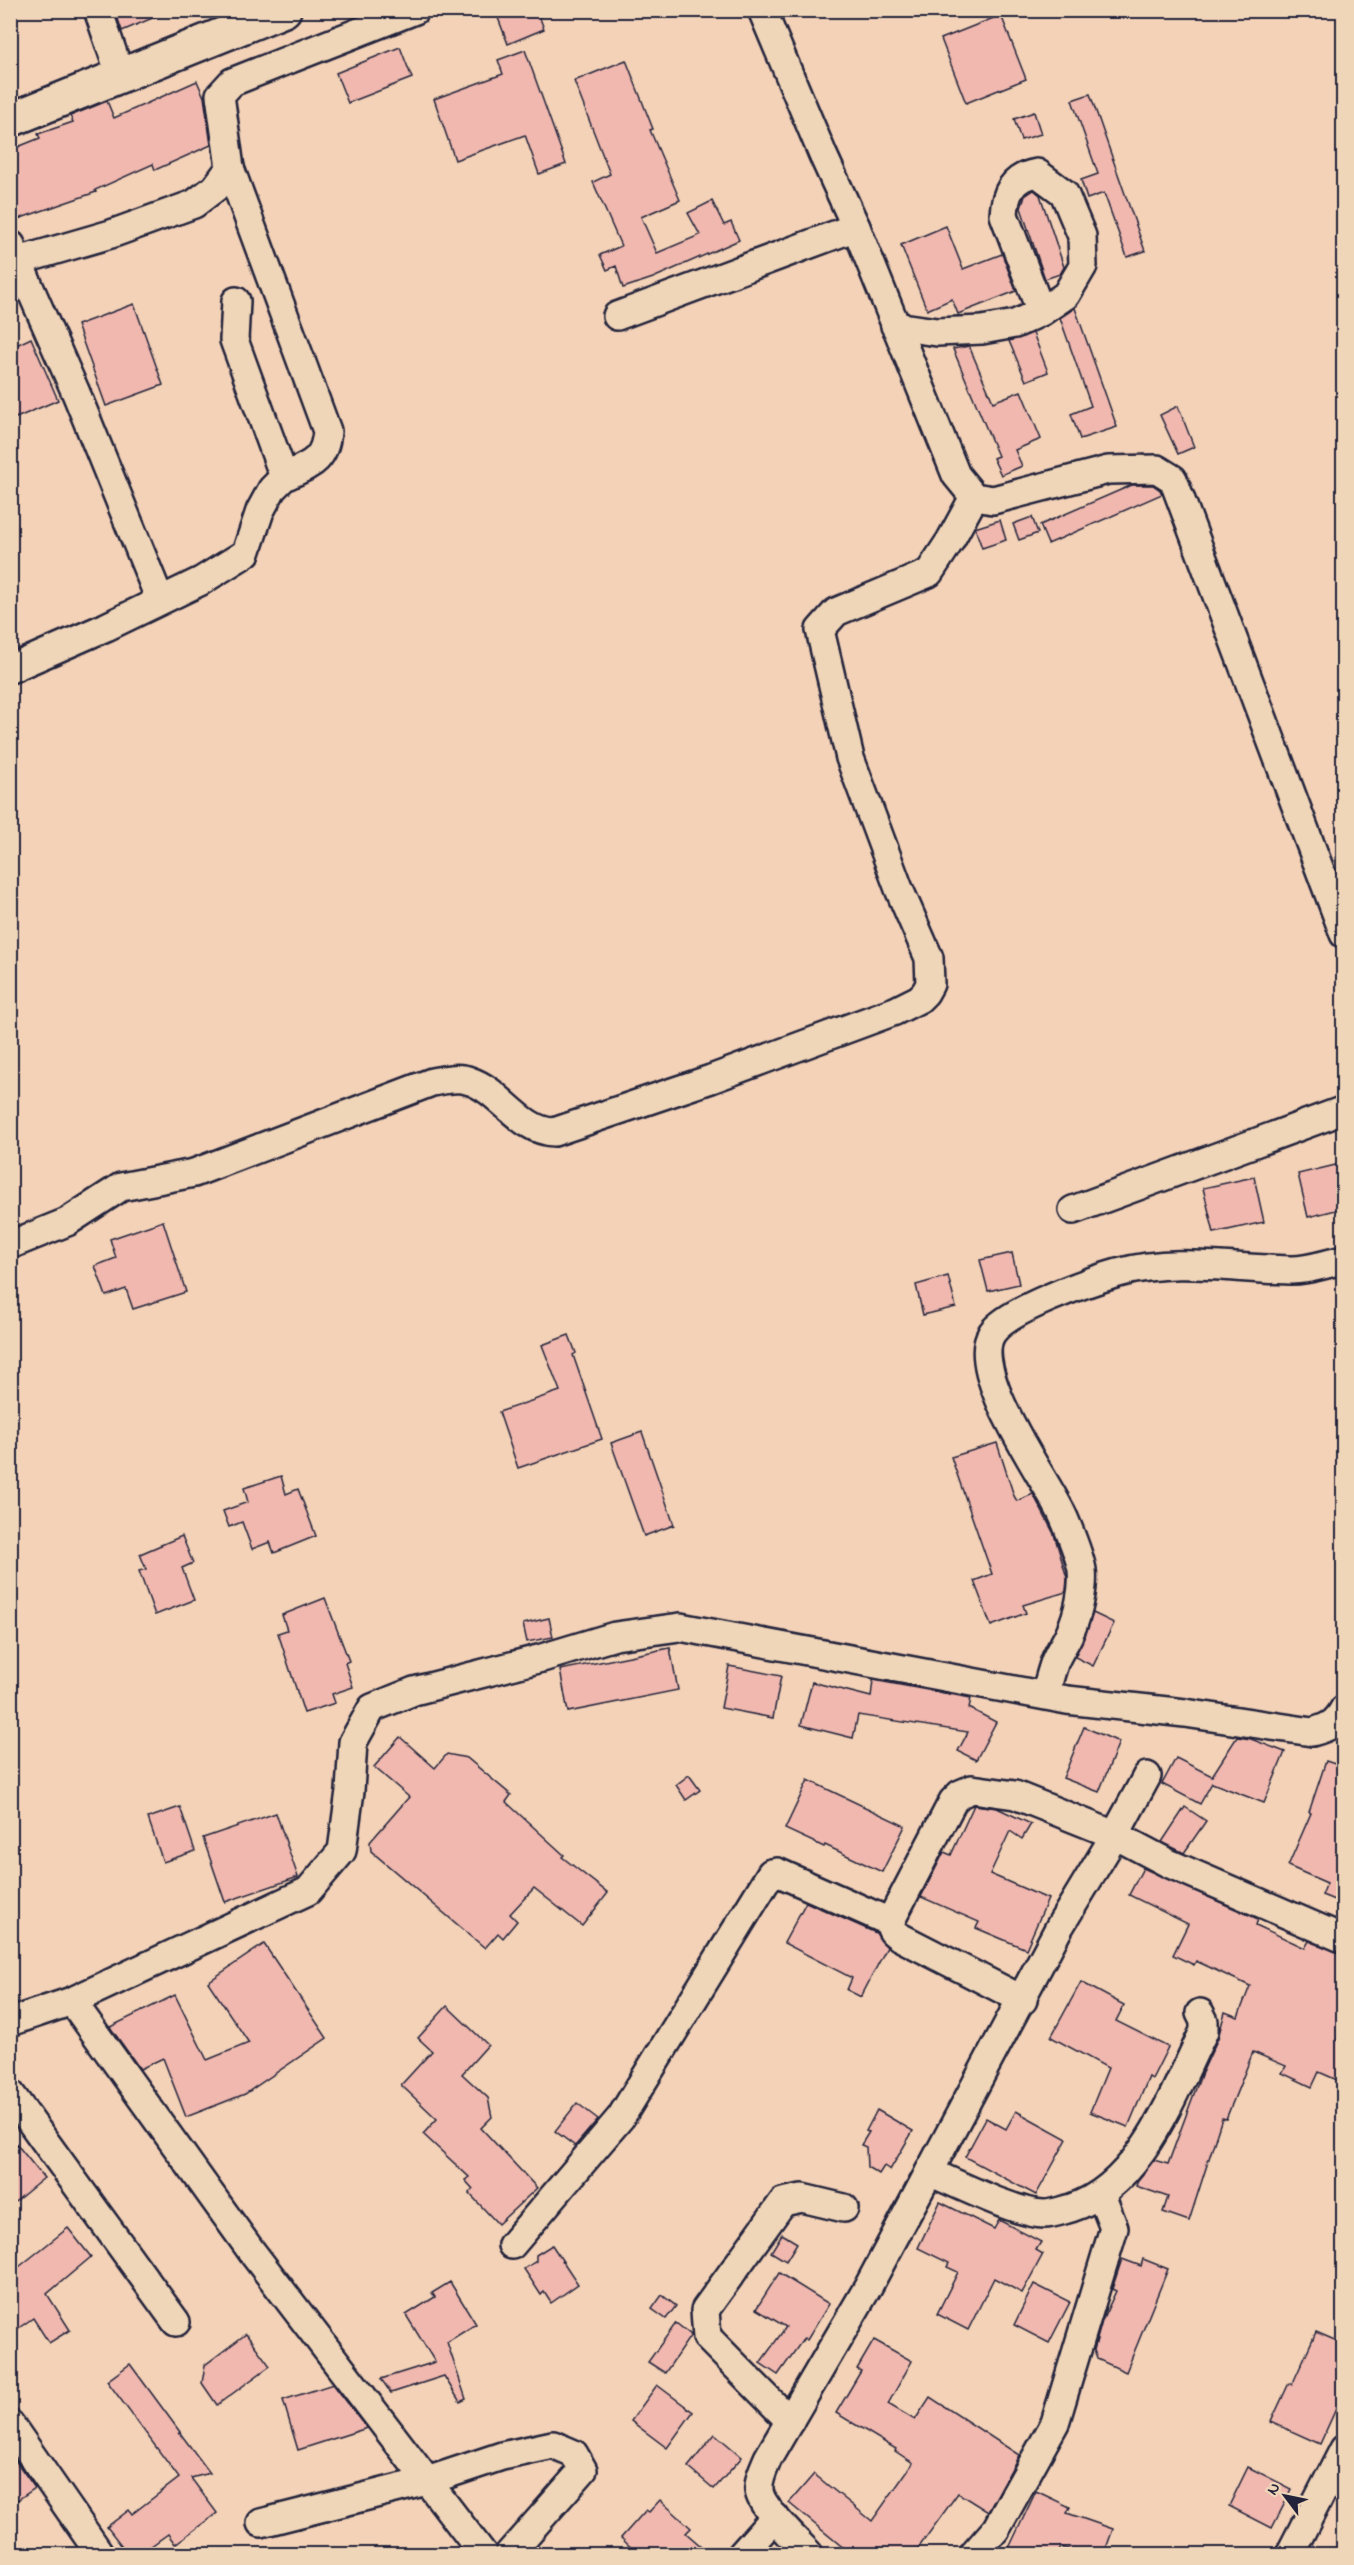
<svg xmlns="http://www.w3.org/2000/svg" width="1354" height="2565" viewBox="0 0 1354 2565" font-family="'Indie Flower',sans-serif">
	<rect width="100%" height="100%" fill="#f3d2b7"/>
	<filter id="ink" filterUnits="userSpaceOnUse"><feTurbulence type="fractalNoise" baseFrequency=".0167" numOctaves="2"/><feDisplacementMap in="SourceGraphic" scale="12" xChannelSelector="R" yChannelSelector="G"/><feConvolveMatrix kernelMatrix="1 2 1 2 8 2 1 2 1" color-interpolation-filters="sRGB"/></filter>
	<g filter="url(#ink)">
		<g fill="#f0b8ae" stroke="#22223b" stroke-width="1.5">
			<polygon points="115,10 169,10 169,11 122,31"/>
			<polygon points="495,10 537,10 544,29 508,44"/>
			<polygon points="1001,15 1026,79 966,103 941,39"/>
			<polygon points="400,47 412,78 348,103 336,73"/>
			<polygon points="525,50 566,164 539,174 525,135 455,160 434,99 503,74 498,60"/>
			<polygon points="626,60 653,129 650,130 680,200 641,217 657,253 700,235 688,213 712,201 724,225 731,222 739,240 653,278 623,288 616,266 607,270 600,255 621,246 593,182 610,174 574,81"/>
			<polygon points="197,81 204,97 211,145 155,170 153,164 95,190 96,192 18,219 10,198 10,150 40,138 38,134 73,122 70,116 107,101 114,118"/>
			<polygon points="1090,94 1145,251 1127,257 1104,193 1087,199 1081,180 1098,174 1072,100"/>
			<polygon points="1034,112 1041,134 1021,140 1014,119"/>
			<polygon points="1034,190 1040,195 1064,267 1060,274 1045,279 1021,208 1025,196"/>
			<polygon points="946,226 963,269 1002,254 1016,291 958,314 952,299 927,310 901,245"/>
			<polygon points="134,304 163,385 106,406 77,325"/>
			<polygon points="1075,308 1117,427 1080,439 1071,414 1091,406 1060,318"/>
			<polygon points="1033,333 1048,372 1026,381 1009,341"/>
			<polygon points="31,338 58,400 16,418 10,406 10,348"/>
			<polygon points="969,346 993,402 1021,391 1041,439 1015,450 1022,466 1001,475 993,458 998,456 953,349"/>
			<polygon points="1178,406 1194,447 1178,454 1160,415"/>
			<polygon points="1132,485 1153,485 1160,490 1162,494 1048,544 1040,525"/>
			<polygon points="1032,517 1038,533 1019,540 1013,524"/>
			<polygon points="1000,520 1006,540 982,548 975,528"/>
			<polygon points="1344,1163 1344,1208 1308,1217 1298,1174"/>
			<polygon points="1254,1177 1264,1222 1214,1233 1203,1188"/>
			<polygon points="163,1221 186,1292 133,1309 126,1289 106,1296 95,1266 116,1258 110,1239"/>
			<polygon points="1012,1253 1019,1284 988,1291 980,1260"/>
			<polygon points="948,1276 956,1307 923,1315 916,1285"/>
			<polygon points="569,1335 576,1353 573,1355 602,1439 518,1468 499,1412 560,1391 542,1345"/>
			<polygon points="642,1432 674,1525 644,1536 611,1443"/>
			<polygon points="997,1443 1014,1496 1017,1501 1033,1494 1054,1534 1067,1578 1066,1592 1023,1605 1026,1613 991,1626 974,1581 992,1574 951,1457"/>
			<polygon points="281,1476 286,1494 298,1489 316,1536 274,1553 270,1542 252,1549 242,1522 229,1527 223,1511 248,1502 244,1488"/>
			<polygon points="182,1536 193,1563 182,1568 194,1600 155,1615 139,1571 146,1569 140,1554"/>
			<polygon points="325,1598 349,1661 345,1663 353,1687 332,1694 335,1703 304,1713 278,1633 287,1630 282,1615"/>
			<polygon points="1093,1613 1114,1623 1093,1666 1075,1657"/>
			<polygon points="549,1618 553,1637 527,1642 523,1624"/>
			<polygon points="670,1648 678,1690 568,1712 560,1670"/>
			<polygon points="729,1666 781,1676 773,1718 721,1708"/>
			<polygon points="873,1680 971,1698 969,1708 996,1722 976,1760 958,1751 968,1732 858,1715 853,1738 801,1725 812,1682 871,1697"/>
			<polygon points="1084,1727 1119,1742 1099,1792 1063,1778"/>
			<polygon points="400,1737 435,1768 447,1754 467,1758 511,1795 506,1802 564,1855 562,1857 608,1893 582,1926 534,1888 510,1914 517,1921 503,1938 498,1933 485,1948 371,1851 370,1842 409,1797 374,1767"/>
			<polygon points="1237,1737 1251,1739 1285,1752 1264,1803 1212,1783 1200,1804 1162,1784 1176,1758 1212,1776"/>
			<polygon points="1326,1761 1344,1767 1344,1904 1322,1895 1327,1883 1288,1866 1311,1813 1309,1812"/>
			<polygon points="689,1775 700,1790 686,1800 676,1785"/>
			<polygon points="808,1780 905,1826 882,1872 825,1845 824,1847 785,1829"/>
			<polygon points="974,1805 997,1808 1031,1824 1022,1839 1010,1831 990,1874 1048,1899 1026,1949 976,1928 979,1922 921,1897 944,1852 951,1855"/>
			<polygon points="180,1807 195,1851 163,1862 148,1818"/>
			<polygon points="1185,1807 1206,1821 1184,1853 1162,1842"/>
			<polygon points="276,1813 298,1877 225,1902 203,1838"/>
			<polygon points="1143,1868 1258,1919 1256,1925 1305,1948 1309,1941 1344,1954 1344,2022 1337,2040 1344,2043 1344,2083 1319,2072 1312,2087 1282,2073 1286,2066 1253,2052 1226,2119 1222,2118 1189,2221 1163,2212 1168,2197 1136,2186 1138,2180 1154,2160 1168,2164 1201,2075 1218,2038 1225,2012 1238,2017 1250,1986 1196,1961 1194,1965 1173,1955 1188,1924 1129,1895"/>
			<polygon points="806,1902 876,1933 887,1947 861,1997 847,1990 852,1978 784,1943"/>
			<polygon points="264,1944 327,2038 245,2094 186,2117 163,2058 140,2069 110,2027 175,1995 207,2060 249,2043 208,1982"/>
			<polygon points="1081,1982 1124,2005 1116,2021 1168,2047 1152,2079 1149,2077 1128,2127 1090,2112 1108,2068 1051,2037"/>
			<polygon points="447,2006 488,2045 462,2074 488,2098 492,2117 481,2128 537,2188 498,2224 469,2193 473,2189 465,2180 469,2177 423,2134 437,2119 401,2085 432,2051 418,2038"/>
			<polygon points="577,2103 598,2119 575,2146 555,2131"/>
			<polygon points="877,2110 913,2131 890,2170 884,2166 879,2174 867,2167 866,2147 861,2145 869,2132 866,2131"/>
			<polygon points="1016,2111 1067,2139 1036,2195 965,2157 986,2118 1006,2129"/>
			<polygon points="10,2136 44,2178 10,2206"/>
			<polygon points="940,2202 994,2229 999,2220 1041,2242 1036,2250 1043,2254 1022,2293 994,2278 968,2330 937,2314 958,2272 947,2267 949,2263 918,2248"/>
			<polygon points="68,2228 91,2257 47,2294 70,2330 49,2343 33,2318 10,2334 10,2274"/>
			<polygon points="782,2234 797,2243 786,2261 771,2252"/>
			<polygon points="552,2245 578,2284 551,2303 544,2292 541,2295 524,2269 536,2261 536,2255"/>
			<polygon points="1122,2259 1141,2266 1143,2259 1168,2269 1126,2372 1097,2359 1094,2350 1102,2321 1116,2291 1112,2289"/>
			<polygon points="779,2273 829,2304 807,2340 804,2338 778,2375 760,2363 786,2327 756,2309"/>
			<polygon points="450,2282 476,2324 447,2342 466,2399 460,2402 444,2376 391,2393 381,2379 435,2362 406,2315 435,2297 432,2293"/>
			<polygon points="1034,2284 1070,2302 1049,2343 1014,2325"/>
			<polygon points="662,2295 676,2306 666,2319 652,2309"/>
			<polygon points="676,2323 691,2335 665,2373 648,2362"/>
			<polygon points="1316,2332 1344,2344 1344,2391 1320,2444 1271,2422 1289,2383 1292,2385"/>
			<polygon points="246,2334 270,2366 217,2405 202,2383 205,2365"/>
			<polygon points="874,2340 912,2361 888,2404 915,2420 930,2397 1019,2455 988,2512 958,2493 914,2554 851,2554 789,2503 814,2474 872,2521 913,2463 895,2451 896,2449 836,2413 861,2371 857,2369"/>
			<polygon points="130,2364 180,2432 178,2434 180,2433 210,2473 191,2478 217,2513 175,2544 168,2534 140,2554 128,2554 107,2527 129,2510 132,2514 179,2478 107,2381"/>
			<polygon points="333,2384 367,2428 298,2450 283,2400"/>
			<polygon points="657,2385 693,2412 667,2448 631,2421"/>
			<polygon points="715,2434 742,2457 714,2489 688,2467"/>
			<polygon points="10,2453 35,2488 10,2505"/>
			<polygon points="1248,2467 1292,2489 1272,2528 1229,2506"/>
			<polygon points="1036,2491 1070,2507 1067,2513 1113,2529 1104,2554 1083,2554 1061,2547 1058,2554 1023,2554 1009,2548"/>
			<polygon points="660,2500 691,2528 686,2533 710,2554 638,2554 621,2538 646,2510 649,2512"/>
		</g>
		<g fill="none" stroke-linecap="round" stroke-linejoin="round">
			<g stroke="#22223b" stroke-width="32">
				<g id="minor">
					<polyline points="98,10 121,77"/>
					<polyline points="762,10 823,155 856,227 956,475 974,497 993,500 1108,470 1157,469 1173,479 1344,934"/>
					<path d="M230 168 327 431C325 462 309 465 284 477"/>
					<polyline points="11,245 76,393 160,600"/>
					<polyline points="18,261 111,234 194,204 215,188 230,168 220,95 232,82 415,10"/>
					<polyline points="617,316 856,227"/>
					<path d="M895 326 937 332 982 330 1015 324 1041 312 1066 295 1083 266 1082 236 1064 193 1037 173C1013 177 1005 192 1004 215L1041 312"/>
					<polyline points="10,669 106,627 201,581 246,553 260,511 272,489 284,477 234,340 236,301"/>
					<polyline points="1073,1210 1344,1110"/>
					<path d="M10 1245 67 1222 121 1187 194 1173 432 1082C444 1080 458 1076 470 1081 501 1091 520 1131 554 1132L711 1079 895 1011 919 999 925 993 930 984 929 958 899 889 850 758 820 630 836 612 929 573 950 541 974 497"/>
					<path d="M1045 1695C1048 1684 1051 1672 1055 1661 1059 1651 1066 1642 1070 1632 1078 1615 1084 1589 1082 1570 1080 1557 1065 1518 1058 1506 1040 1471 968 1370 992 1333 1007 1310 1090 1281 1118 1273 1174 1257 1233 1269 1290 1270 1307 1271 1327 1263 1344 1260"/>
					<path d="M1023 2000 900 1937C894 1933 890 1931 890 1922L953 1801 960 1794 972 1789 1015 1795 1115 1835 1168 1863 1344 1939"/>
					<polyline points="72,2001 252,2252 483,2554"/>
					<path d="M10 2022 72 2001 308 1891 342 1851 350 1791 353 1742 372 1708 414 1691 542 1658 615 1636 680 1627 1067 1700 1185 1713 1312 1732C1327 1728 1336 1724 1344 1709"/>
					<polyline points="10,2093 176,2322"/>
					<path d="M929 2172C956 2183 1017 2214 1044 2214 1053 2214 1063 2210 1071 2208 1142 2185 1173 2093 1204 2031V2021L1200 2013"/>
					<polyline points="512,2245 621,2117 771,1873 777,1872 890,1922"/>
					<polyline points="790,2421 707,2337 705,2310 783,2202 802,2198 844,2208"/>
					<polyline points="10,2424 100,2554"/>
					<polyline points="261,2523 427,2481 502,2456 553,2445 574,2454 583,2470 509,2554"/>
					<polyline points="742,2554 775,2517"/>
					<path d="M809 2554C797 2541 760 2507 759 2490 758 2479 764 2468 768 2458L868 2287 1060 1926 1115 1835 1147 1776"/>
					<polyline points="974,2554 996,2529 1055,2423 1114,2228 1101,2195"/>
					<polyline points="1290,2554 1344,2449"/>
				</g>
			</g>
			<g stroke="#22223b" stroke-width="38">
				<polyline id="major" points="10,120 284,10"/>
			</g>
			<use href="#minor" stroke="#f0d6b8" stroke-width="27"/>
			<use href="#major" stroke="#f0d6b8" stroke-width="33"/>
		</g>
	</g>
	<rect width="1354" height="2565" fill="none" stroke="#f0d6b8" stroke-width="36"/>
	<rect x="18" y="18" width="1318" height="2529" fill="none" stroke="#22223b" stroke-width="2" filter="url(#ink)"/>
	<g transform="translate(1285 2496) rotate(302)" stroke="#f0d6b8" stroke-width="4.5" paint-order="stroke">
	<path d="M0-4.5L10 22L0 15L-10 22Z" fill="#22223b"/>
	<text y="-9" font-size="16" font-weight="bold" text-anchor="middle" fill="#22223b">N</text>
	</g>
</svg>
